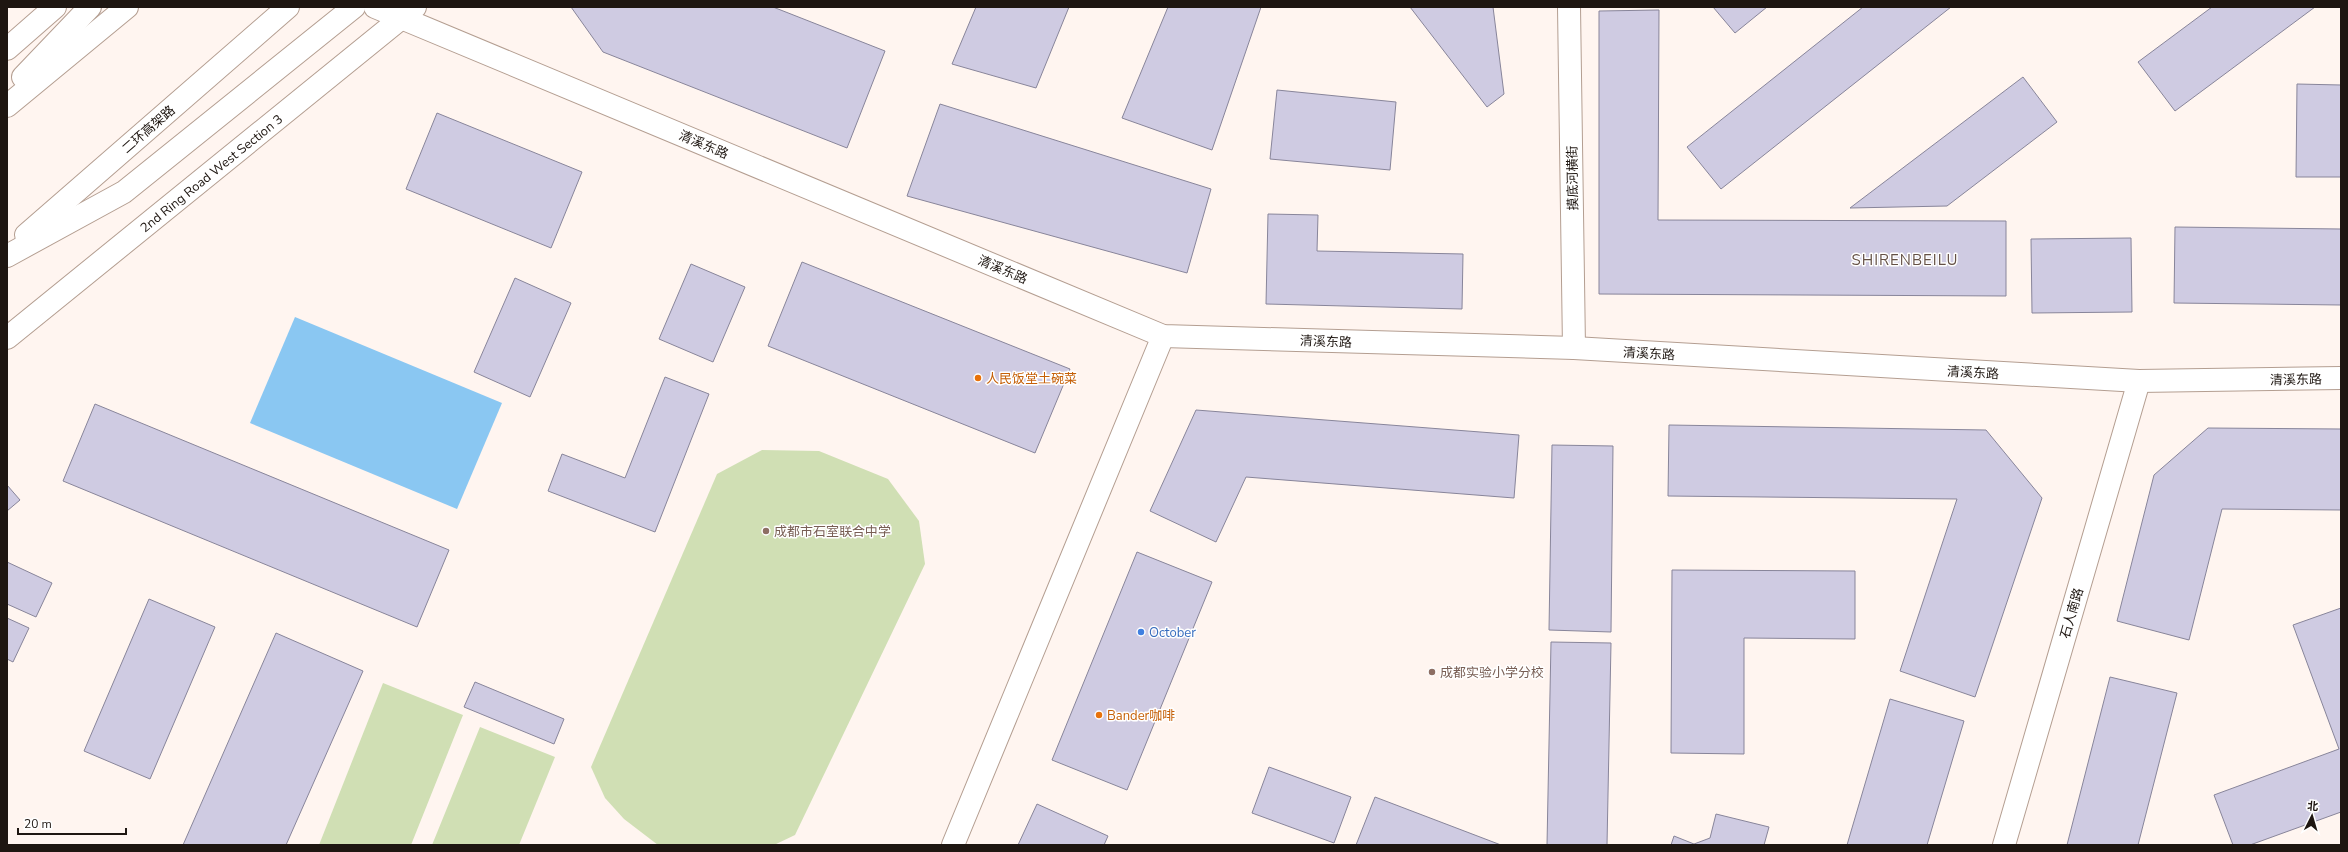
<svg xmlns="http://www.w3.org/2000/svg" width="2348" height="852" viewBox="0 0 2348 852" font-family="'Nunito Sans','Noto Sans SC',sans-serif">
	<rect width="100%" height="100%" fill="#fff5f0"/>
	<g fill="#d0dfb4">
		<polygon points="762,450 819,451 888,479 919,521 925,564 795,835 774,845 658,845 624,819 605,798 591,767 717,474"/>
		<polygon points="383,683 463,715 411,845 319,845"/>
		<polygon points="480,727 555,757 519,845 432,845"/>
	</g>
	<polygon fill="#8ac7f2" points="295,317 502,403 457,509 250,423"/>
	<g fill="#cfcbe2" stroke="#88859a">
		<polygon points="571,7 773,7 885,51 847,148 603,52"/>
		<polygon points="976,7 1069,7 1036,88 952,64"/>
		<polygon points="1168,7 1261,7 1212,150 1122,118"/>
		<polygon points="1410,7 1493,7 1504,94 1487,107"/>
		<polygon points="1713,7 1767,7 1735,33"/>
		<polygon points="1863,7 1951,7 1721,189 1687,147"/>
		<polygon points="2212,7 2315,7 2175,111 2138,62"/>
		<polygon points="1659,10 1658,220 2006,221 2006,296 1599,294 1599,11"/>
		<polygon points="2023,77 2057,122 1947,206 1850,208"/>
		<polygon points="2297,84 2341,85 2341,177 2296,177"/>
		<polygon points="1277,90 1396,102 1390,170 1270,159"/>
		<polygon points="940,104 1211,189 1187,273 907,196"/>
		<polygon points="437,113 582,172 551,248 406,189"/>
		<polygon points="1268,214 1318,215 1317,251 1463,254 1462,309 1266,304"/>
		<polygon points="2175,227 2341,229 2341,305 2174,303"/>
		<polygon points="2131,238 2132,312 2032,313 2031,239"/>
		<polygon points="802,262 1070,369 1035,453 768,346"/>
		<polygon points="691,264 745,287 713,362 659,339"/>
		<polygon points="515,278 571,303 530,397 474,372"/>
		<polygon points="665,377 709,394 655,532 548,491 562,454 625,478"/>
		<polygon points="95,404 449,550 417,627 63,481"/>
		<polygon points="1196,410 1519,435 1514,498 1246,477 1216,542 1150,511"/>
		<polygon points="1669,425 1986,430 2042,498 1975,697 1900,671 1957,499 1668,496"/>
		<polygon points="2208,428 2341,429 2341,510 2222,509 2189,640 2117,621 2154,475"/>
		<polygon points="1552,445 1613,446 1611,632 1549,630"/>
		<polygon points="7,485 20,500 7,511"/>
		<polygon points="1137,552 1212,582 1127,790 1052,760"/>
		<polygon points="7,562 52,583 36,617 7,604"/>
		<polygon points="1672,570 1855,571 1855,639 1744,638 1744,754 1671,753"/>
		<polygon points="149,599 215,627 150,779 84,751"/>
		<polygon points="2341,608 2341,812 2250,845 2233,845 2214,795 2339,749 2293,625"/>
		<polygon points="7,618 29,628 13,662 7,659"/>
		<polygon points="276,633 363,671 286,845 183,845"/>
		<polygon points="1551,642 1611,643 1607,845 1547,845"/>
		<polygon points="2110,677 2177,693 2138,845 2067,845"/>
		<polygon points="475,682 564,719 554,744 464,707"/>
		<polygon points="1890,699 1964,721 1927,845 1847,845"/>
		<polygon points="1269,767 1351,797 1334,843 1252,813"/>
		<polygon points="1375,797 1501,845 1356,845"/>
		<polygon points="1037,804 1108,836 1104,845 1018,845"/>
		<polygon points="1716,814 1769,827 1764,845 1671,845 1674,836 1694,844 1710,838"/>
	</g>
	<g fill="none" stroke-linecap="round" stroke-linejoin="round">
		<g stroke="#b49e91" stroke-width="24">
			<g id="minor">
				<polyline points="375,7 1163,336 1574,348 2139,381 2341,378"/>
				<polyline points="1569,7 1574,348"/>
				<polyline points="953,845 1163,336"/>
				<polyline points="2004,845 2139,381"/>
			</g>
		</g>
		<g stroke="#b49e91" stroke-width="24">
			<g id="secondary">
				<polyline points="7,49 55,7"/>
				<polyline points="7,338 415,7"/>
			</g>
		</g>
		<g stroke="#b49e91" stroke-width="24">
			<g id="trunk">
				<polyline points="23,77 90,7"/>
				<polyline points="7,106 127,7"/>
				<polyline points="26,235 288,7"/>
				<polyline points="7,256 124,192 354,7"/>
			</g>
		</g>
		<use href="#minor" stroke="#fff" stroke-width="22"/>
		<use href="#secondary" stroke="#fff" stroke-width="22"/>
		<use href="#trunk" stroke="#fff" stroke-width="22"/>
	</g>
	<g fill="#e8710a" stroke="#fff" stroke-width="1.5">
		<circle cx="978" cy="378" r="4"/>
		<circle cx="1099" cy="715" r="4"/>
	</g>
	<g fill="#8d6e63" stroke="#fff" stroke-width="1.5">
		<circle cx="766" cy="531" r="4"/>
		<circle cx="1432" cy="672" r="4"/>
	</g>
	<circle fill="#3f7fe0" stroke="#fff" stroke-width="1.5" cx="1141" cy="632" r="4"/>
	<g text-anchor="middle" stroke-width="3" stroke-linejoin="round" paint-order="stroke">
		<g font-size="13" fill="#1e1611" stroke="#fff">
			<text transform="translate(148 129) rotate(-41)" y="5">二环高架路</text>
			<text transform="translate(704 144) rotate(23)" y="5">清溪东路</text>
			<text transform="translate(211 173) rotate(-39)" y="5">2nd Ring Road West Section 3</text>
			<text transform="translate(1572 178) rotate(-91)" y="5">摸底河横街</text>
			<text transform="translate(1003 269) rotate(23)" y="5">清溪东路</text>
			<text transform="translate(1326 341) rotate(2)" y="5">清溪东路</text>
			<text transform="translate(1649 353) rotate(3)" y="5">清溪东路</text>
			<text transform="translate(1973 372) rotate(3)" y="5">清溪东路</text>
			<text transform="translate(2296 379) rotate(-1)" y="5">清溪东路</text>
			<text transform="translate(2071 613) rotate(-74)" y="5">石人南路</text>
		</g>
		<g font-size="13" fill="#c56008" stroke="#fff" text-anchor="start">
			<text x="986" y="383">人民饭堂土碗菜</text>
			<text x="1107" y="720">Bander咖啡</text>
		</g>
		<g font-size="13" fill="#785e54" stroke="#fff" text-anchor="start">
			<text x="774" y="536">成都市石室联合中学</text>
			<text x="1440" y="677">成都实验小学分校</text>
		</g>
		<g font-size="13" fill="#366cbe" stroke="#fff" text-anchor="start">
			<text x="1149" y="637">October</text>
		</g>
		<g font-size="15" letter-spacing="1" fill="#645045" stroke="#fff">
			<text x="1905" y="265">SHIRENBEILU</text>
		</g>
	</g>
	<rect width="2348" height="852" fill="none" stroke="#1e1611" stroke-width="16"/>
	<g transform="translate(2312 816) rotate(5)" stroke="#ffffff" stroke-width="3" paint-order="stroke">
	<path d="M0-3L7 15L0 10L-7 15Z" fill="#1e1611"/>
	<text y="-6" font-size="11" font-weight="bold" text-anchor="middle" fill="#1e1611">北</text>
	</g>
	<path d="M18 828v6h108v-6" fill="none" stroke="#1e1611" stroke-width="2"/>
	<text x="24" y="828" font-size="12" fill="#1e1611" stroke="#ffffff" stroke-width="3" paint-order="stroke">20 m</text>
</svg>
